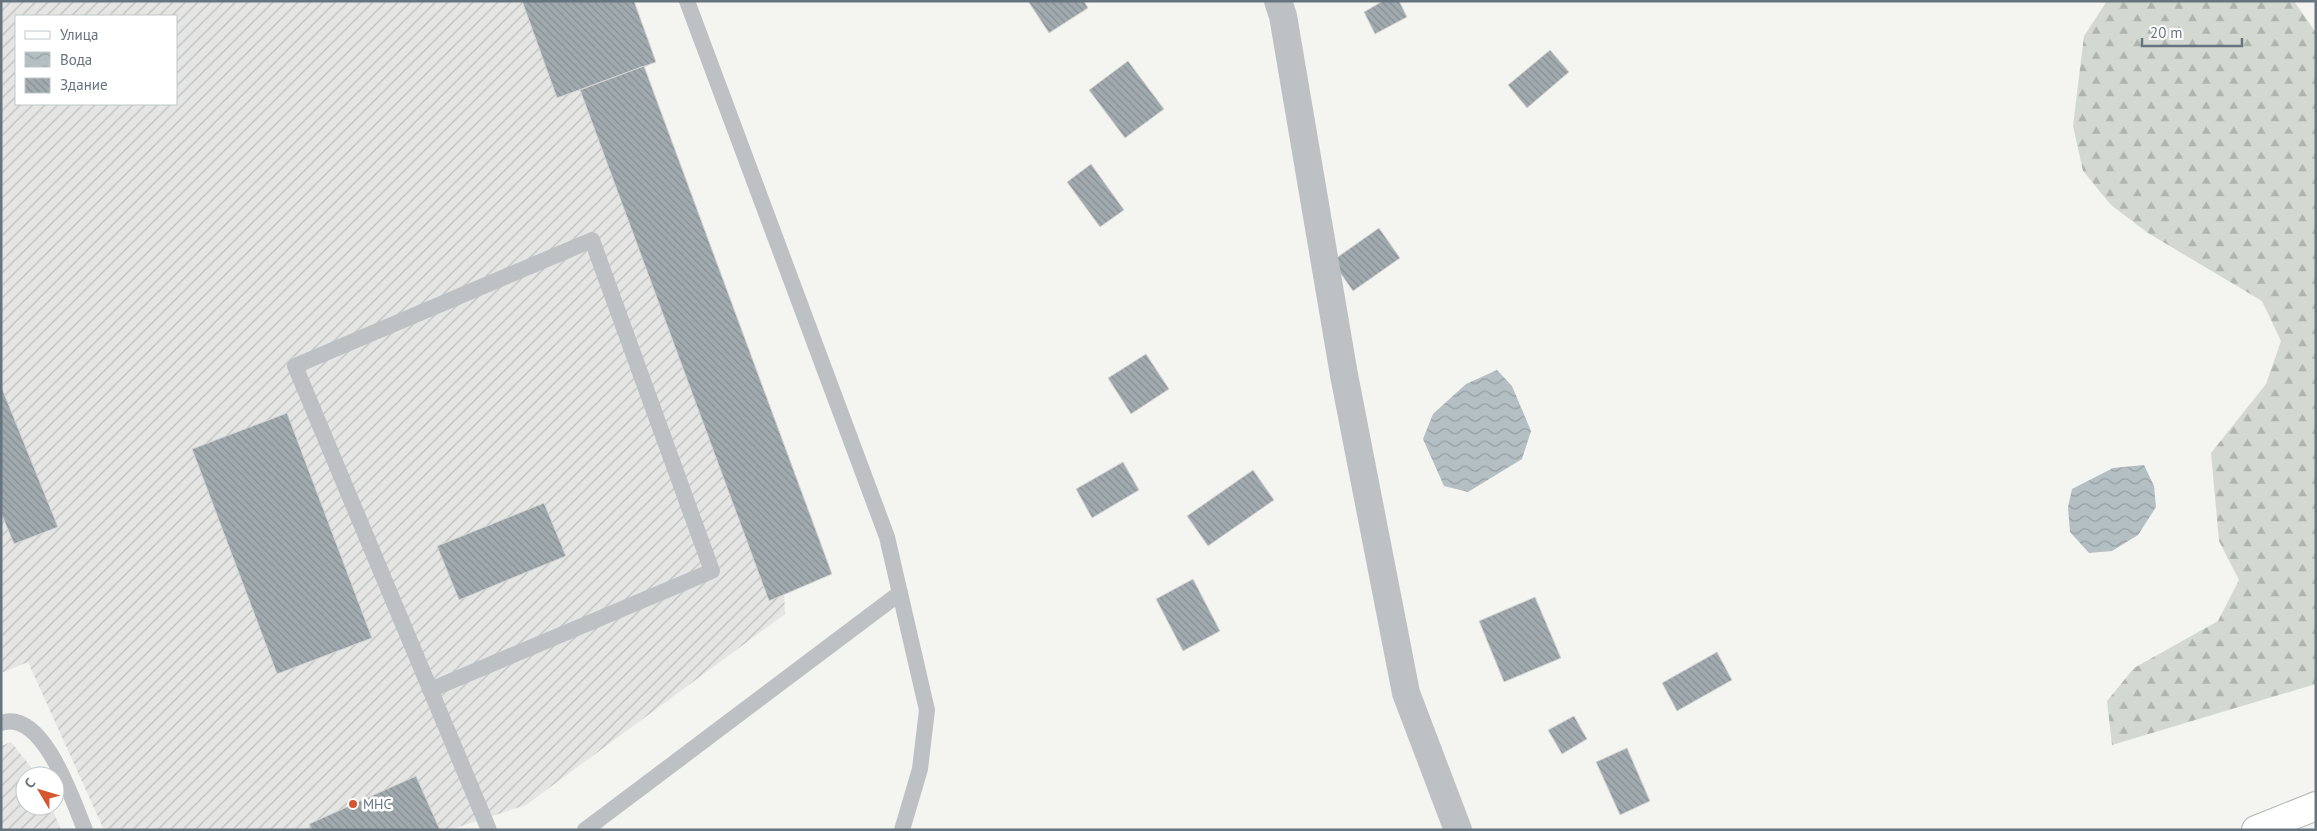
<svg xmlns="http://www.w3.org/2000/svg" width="2317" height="831" viewBox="0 0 2317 831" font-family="'PT Sans',sans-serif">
	<defs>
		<pattern id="industrial-furrows" width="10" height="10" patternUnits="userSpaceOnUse" patternTransform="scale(1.25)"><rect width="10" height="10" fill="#e5e6e4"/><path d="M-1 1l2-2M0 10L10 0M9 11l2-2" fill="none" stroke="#bdbfbe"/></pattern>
		<pattern id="forest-firs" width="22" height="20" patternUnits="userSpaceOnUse" patternTransform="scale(1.25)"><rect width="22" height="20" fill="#d3d9d0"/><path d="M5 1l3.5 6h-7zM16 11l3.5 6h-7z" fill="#afb5ae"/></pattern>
		<pattern id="water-waves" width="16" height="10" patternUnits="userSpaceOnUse" patternTransform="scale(1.25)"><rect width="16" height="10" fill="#b4bfc3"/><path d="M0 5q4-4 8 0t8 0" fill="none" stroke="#96a0a4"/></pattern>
		<pattern id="building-back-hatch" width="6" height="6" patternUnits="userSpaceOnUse" patternTransform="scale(1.25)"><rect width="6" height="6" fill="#a1aaae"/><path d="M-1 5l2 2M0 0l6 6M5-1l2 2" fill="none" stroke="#878f93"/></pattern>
	</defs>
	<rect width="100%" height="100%" fill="#f4f4f0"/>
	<g fill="url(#industrial-furrows)" fill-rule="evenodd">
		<path d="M1 1H634L656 62 644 67 832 574 784 594 785 614 526 805 449 830H104L28 662 1 673ZM16 16H176V104H16Z"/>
		<polygon points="11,742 38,776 25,776 25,806 51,806 61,830 1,830 1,746"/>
	</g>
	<polygon fill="url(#forest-firs)" points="2107,1 2294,1 2316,33 2316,684 2112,745 2107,701 2134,668 2218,621 2239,580 2219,541 2211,453 2266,384 2281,341 2262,301 2148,233 2111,205 2083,171 2073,126 2084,36"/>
	<g fill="url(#water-waves)">
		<polygon points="1497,370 1512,386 1531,431 1522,459 1468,492 1444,486 1423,439 1433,414 1466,384"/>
		<polygon points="2144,465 2154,486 2156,507 2138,535 2112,551 2089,553 2070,532 2068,507 2072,489 2113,468"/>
	</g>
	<g fill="url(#building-back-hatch)" stroke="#d5d5d3">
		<polygon points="522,1 634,1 656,62 557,98"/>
		<polygon points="1028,1 1084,1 1088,8 1049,33"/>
		<polygon points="1383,1 1399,1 1407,17 1375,34 1364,12"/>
		<polygon points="1550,50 1569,72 1527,108 1508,85"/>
		<polygon points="1128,61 1164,109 1125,138 1089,90"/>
		<polygon points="644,66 832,574 769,601 580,90"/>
		<polygon points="1091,164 1124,210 1100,227 1067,182"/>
		<polygon points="1379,228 1400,258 1353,291 1332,261"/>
		<polygon points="1146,354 1169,389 1131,414 1108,378"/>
		<polygon points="1,386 58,527 14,544 1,513"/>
		<polygon points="287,413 372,638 277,674 192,449"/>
		<polygon points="1123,462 1139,490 1092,518 1076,489"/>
		<polygon points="1253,470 1274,500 1208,546 1187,516"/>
		<polygon points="544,503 566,556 459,600 437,546"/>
		<polygon points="1193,579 1220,631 1183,651 1156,599"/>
		<polygon points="1535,597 1561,658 1504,682 1479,621"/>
		<polygon points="1717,652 1732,680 1677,711 1662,683"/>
		<polygon points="1574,716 1587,739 1562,754 1548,730"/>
		<polygon points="1627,748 1650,801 1620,815 1596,762"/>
		<polygon points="416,776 440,830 312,830 309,824"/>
	</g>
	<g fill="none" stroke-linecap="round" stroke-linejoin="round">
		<g stroke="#b0b5b8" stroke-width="30">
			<polyline id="secondary" points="2256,830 2316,806"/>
		</g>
		<g stroke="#bdc1c4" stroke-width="16">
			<polyline points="687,1 887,537 927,710 920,769 902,830"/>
			<polyline points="430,690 712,571 592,240 295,366 489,830"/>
			<path d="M1 723C43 708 73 801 85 830"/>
			<polyline points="585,830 900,593"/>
		</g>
		<polyline stroke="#bdc1c4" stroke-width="28" points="1278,1 1283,16 1344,375 1406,693 1458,830"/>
		<use href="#secondary" stroke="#fff" stroke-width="28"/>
	</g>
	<circle fill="#d5562f" stroke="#fff" stroke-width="2" cx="353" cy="804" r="5"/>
	<g text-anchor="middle" stroke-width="5" stroke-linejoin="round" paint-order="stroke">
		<g font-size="14" fill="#65747f" stroke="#fff" text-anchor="start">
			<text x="363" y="809">МНС</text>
		</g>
	</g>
	<rect width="2317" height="831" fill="none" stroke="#65747f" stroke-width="5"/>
	<rect x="15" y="15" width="162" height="90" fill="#ffffff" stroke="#c1c7cc"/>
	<rect x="25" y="31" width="25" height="8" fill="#ffffff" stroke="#c1c7cc"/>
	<text x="60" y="40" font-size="15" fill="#65747f">Улица</text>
	<rect x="25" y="52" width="25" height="15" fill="url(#water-waves)" stroke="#c1c7cc"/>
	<text x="60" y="65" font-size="15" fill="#65747f">Вода</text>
	<rect x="25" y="78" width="25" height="15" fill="url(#building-back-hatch)" stroke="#c1c7cc"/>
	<text x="60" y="90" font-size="15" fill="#65747f">Здание</text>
	<g transform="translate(40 791) rotate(308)"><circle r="24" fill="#ffffff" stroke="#c1c7cc"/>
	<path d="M0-4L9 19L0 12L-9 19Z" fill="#d5562f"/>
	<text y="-8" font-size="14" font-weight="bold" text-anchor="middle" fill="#65747f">С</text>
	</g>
	<path d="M2142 38v8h100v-8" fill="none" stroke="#65747f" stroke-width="2.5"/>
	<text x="2150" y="38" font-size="15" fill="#65747f" stroke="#ffffff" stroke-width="4" paint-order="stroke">20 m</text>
</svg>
